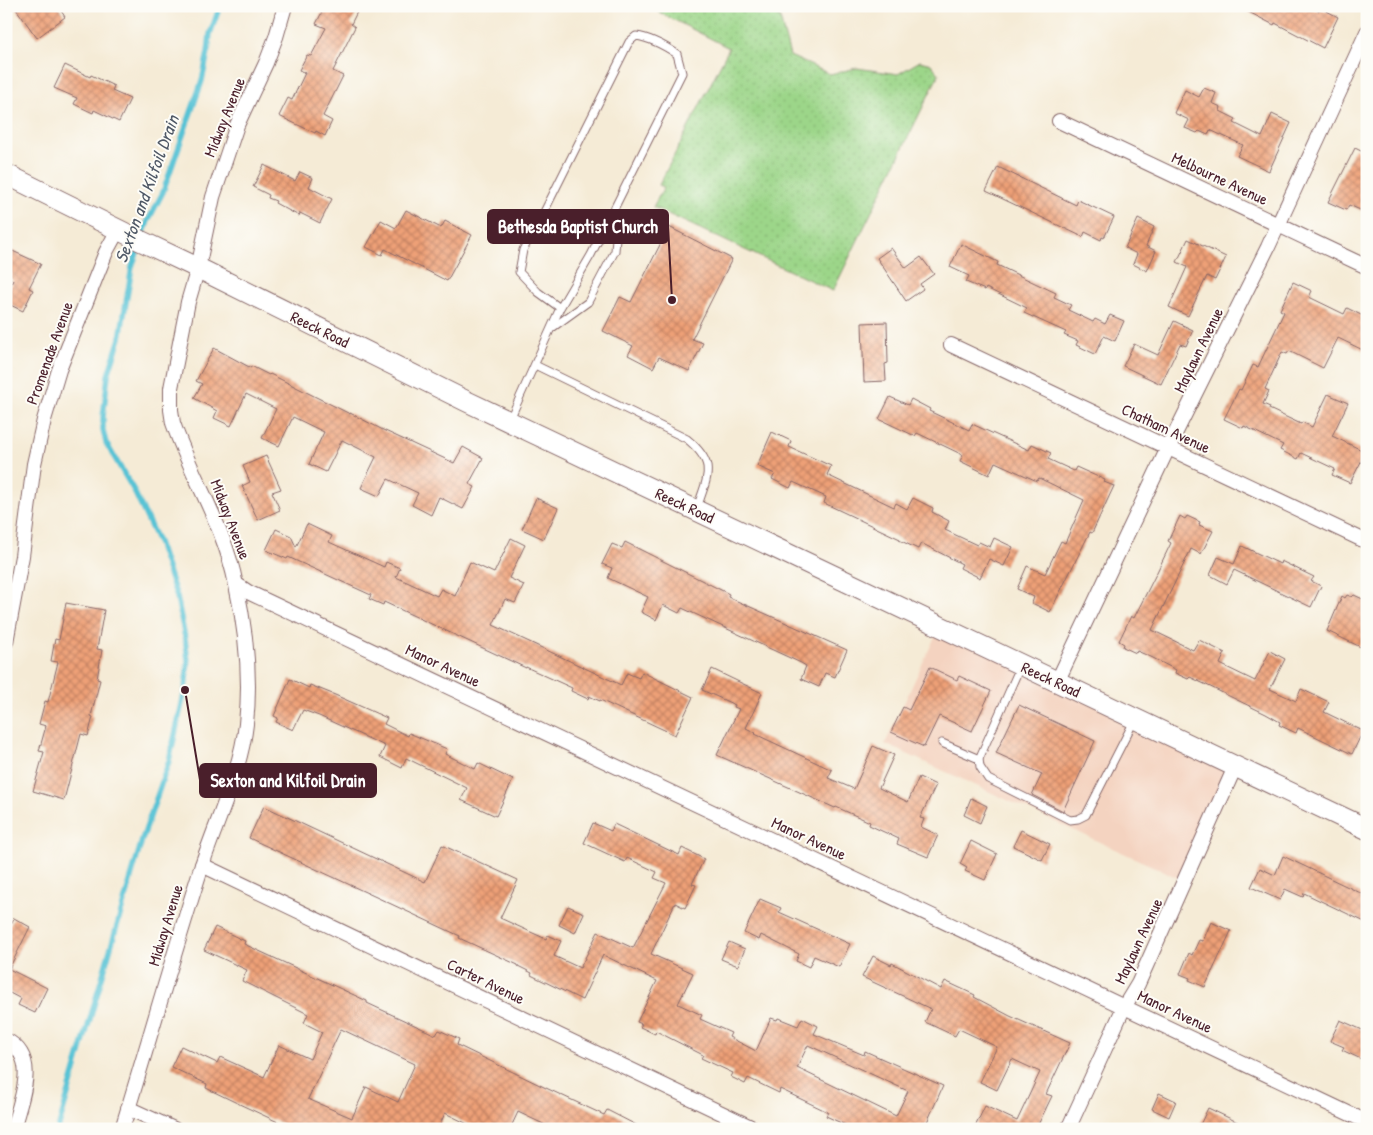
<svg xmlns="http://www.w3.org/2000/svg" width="1373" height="1135" viewBox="0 0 1373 1135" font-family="'Patrick Hand',sans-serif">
	<defs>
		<pattern id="grass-dots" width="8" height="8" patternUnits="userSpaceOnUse" patternTransform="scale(1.25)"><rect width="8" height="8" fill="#9cd689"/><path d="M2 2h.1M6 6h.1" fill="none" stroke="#88b776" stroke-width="1.8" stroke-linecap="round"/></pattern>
		<pattern id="building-cross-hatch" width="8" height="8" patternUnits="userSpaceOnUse" patternTransform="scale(1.25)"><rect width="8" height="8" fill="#eea077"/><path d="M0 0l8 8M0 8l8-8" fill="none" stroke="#c38262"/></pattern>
	</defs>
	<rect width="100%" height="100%" fill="#fdfcf7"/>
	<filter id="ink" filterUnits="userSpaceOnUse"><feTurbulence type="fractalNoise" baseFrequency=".02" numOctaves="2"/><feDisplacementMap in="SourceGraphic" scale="10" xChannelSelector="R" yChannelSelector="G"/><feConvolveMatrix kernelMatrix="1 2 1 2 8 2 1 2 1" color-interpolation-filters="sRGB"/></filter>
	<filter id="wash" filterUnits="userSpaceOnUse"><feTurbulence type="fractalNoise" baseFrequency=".0096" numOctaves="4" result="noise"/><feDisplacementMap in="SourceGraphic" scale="20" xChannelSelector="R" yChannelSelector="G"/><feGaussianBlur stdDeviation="1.12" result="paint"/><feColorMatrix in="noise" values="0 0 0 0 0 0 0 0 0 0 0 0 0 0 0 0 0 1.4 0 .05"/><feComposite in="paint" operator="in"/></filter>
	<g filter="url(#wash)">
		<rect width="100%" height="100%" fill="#f5ebd6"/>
		<polygon fill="#f4d3c0" points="940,626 1235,767 1185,881 885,744"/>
		<polygon fill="url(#grass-dots)" stroke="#737a5a" points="647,6 780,6 780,18 790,56 830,74 857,68 898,74 920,61 931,64 939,74 833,291 653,207 664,187 659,185 729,48"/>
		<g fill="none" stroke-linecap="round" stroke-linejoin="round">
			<polyline stroke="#59c3d5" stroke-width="5.5" points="58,1129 142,840 169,761 185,690 188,661 185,638 177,597 158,542 133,489 106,443 103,430 103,417 108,375 120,338 132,267 148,221 163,192 202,81 208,52 210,34 220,6"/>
		</g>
		<g id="blocks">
			<g fill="url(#building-cross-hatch)" fill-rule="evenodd">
				<polygon points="14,6 58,6 65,17 37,38"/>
				<polygon points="325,6 360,6 351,24 355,27 333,71 343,76 323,116 332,121 325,136 316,131 315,133 279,116 288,98 292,100 305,73 299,70 307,55 311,56 326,28 316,24"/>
				<polygon points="1237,6 1310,6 1319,11 1321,8 1338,17 1323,48 1275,23 1274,25"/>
				<polygon points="65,65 90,77 91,75 114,86 112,91 130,99 119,122 94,110 93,113 74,104 77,98 54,88"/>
				<polygon points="1204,88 1216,93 1212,103 1221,107 1220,111 1236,119 1234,123 1262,137 1272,114 1291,123 1269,171 1237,156 1243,145 1210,130 1208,135 1199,131 1197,133 1185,128 1189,120 1174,113 1185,90 1199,97"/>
				<polygon points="1355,148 1367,154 1367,173 1362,184 1367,186 1367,213 1349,205 1346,210 1328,202"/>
				<polygon points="264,165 295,181 300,172 313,178 309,187 332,199 320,223 300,213 299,216 275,203 276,201 268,198 269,195 253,187"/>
				<polygon points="998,167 1076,205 1078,200 1114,217 1104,238 1102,237 1101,240 1085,232 1083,237 986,191"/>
				<polygon points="406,210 441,228 445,221 472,235 447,281 385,249 382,255 366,247 381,220 396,228"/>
				<polygon points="1138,219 1154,227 1146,246 1156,251 1147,271 1133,264 1137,254 1125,248"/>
				<polygon points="669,227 732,259 692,339 703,343 689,371 659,357 653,368 628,355 633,346 603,331 620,297 631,302"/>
				<polygon points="1188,239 1226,257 1215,280 1207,276 1188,316 1169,307 1187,267 1177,262"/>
				<polygon points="961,244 998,262 997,265 1056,293 1054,297 1071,305 1068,310 1093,322 1095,319 1105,324 1110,315 1124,321 1115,341 1104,336 1095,354 1076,345 1078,341 1064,335 1066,332 1024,313 1027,308 986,288 985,290 966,282 969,276 950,267"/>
				<polygon points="6,248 41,264 29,288 33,290 23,311 6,303 6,294 13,280 6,277"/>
				<polygon points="891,248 906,268 921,257 934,274 920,284 923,289 906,301 877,258"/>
				<polygon points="1293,282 1312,291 1309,297 1344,314 1347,308 1367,318 1367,352 1338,338 1323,368 1289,351 1287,354 1282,352 1265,389 1269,391 1263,404 1270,407 1269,409 1301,424 1302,422 1312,427 1328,394 1348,403 1332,436 1366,452 1350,483 1332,475 1335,469 1301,453 1298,459 1280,450 1283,445 1244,426 1243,428 1224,419 1239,389 1241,390 1253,365 1258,367 1284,312 1280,310"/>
				<polygon points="1174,321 1193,330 1186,346 1180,344 1161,384 1123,366 1134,344 1158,355"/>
				<polygon points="887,322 888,363 885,364 886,381 864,382 862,323"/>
				<polygon points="214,348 251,368 251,366 269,375 270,374 350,414 350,413 383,430 454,463 463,447 483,458 469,484 475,487 463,509 439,497 431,515 412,505 418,493 388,479 379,496 361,488 376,457 342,440 326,472 309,464 324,432 293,417 279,446 262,438 276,409 246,394 231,426 214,418 217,411 194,398 202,384 196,381"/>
				<polygon points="890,397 908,405 911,399 930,409 929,411 969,430 972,424 1029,450 1032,444 1051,453 1048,459 1074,471 1076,467 1105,480 1104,482 1114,486 1092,533 1090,532 1050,612 1032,603 1034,597 1017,589 1027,566 1045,574 1061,541 1065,543 1084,500 1039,478 1037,481 995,462 989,475 960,461 963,455 917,433 915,436 879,419"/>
				<polygon points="772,432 791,441 789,447 831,466 827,475 894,507 896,503 907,509 913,498 933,508 932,512 949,521 945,530 977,545 979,542 990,547 994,538 1013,547 1004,566 989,559 980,578 960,568 962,564 921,543 918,549 899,540 900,539 824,503 826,497 793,482 790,488 772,479 775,474 757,466"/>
				<polygon points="266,456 281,489 272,492 280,510 258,520 242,486 250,482 243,466"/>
				<polygon points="536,498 558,508 544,539 522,529"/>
				<polygon points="1180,516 1185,519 1187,516 1200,522 1199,525 1213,531 1201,554 1191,549 1152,630 1193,650 1199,640 1225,653 1220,664 1255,681 1270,651 1285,659 1270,689 1296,701 1301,689 1329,702 1324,712 1363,731 1352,754 1298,728 1296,733 1279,725 1280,722 1266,714 1190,677 1188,679 1175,673 1176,670 1151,657 1137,651 1136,653 1123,647 1124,644 1119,641 1131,616 1134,618 1157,572 1171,543 1168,541"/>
				<polygon points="307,524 332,536 329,542 384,567 386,562 400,568 396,577 437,596 441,589 455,596 470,562 494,573 511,538 525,545 509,578 524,585 515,603 505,599 493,625 621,685 627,673 639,678 642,672 693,697 675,735 600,700 600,701 589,696 588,699 571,691 572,688 526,667 526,668 384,602 383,605 369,599 371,595 288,557 287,559 266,550 276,529 291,536 296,547"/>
				<polygon points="625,542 729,594 728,597 847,650 835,677 825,673 819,687 801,679 806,666 801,663 682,608 679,613 663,605 656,620 641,612 648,597 608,578 612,568 602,564 612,544 622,548"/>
				<polygon points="1242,546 1280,564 1281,561 1314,577 1311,581 1321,586 1311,607 1234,570 1227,584 1210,575 1218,557 1234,564"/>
				<polygon points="1347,595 1352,597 1354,595 1367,601 1367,650 1327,631 1342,596 1345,598"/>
				<polygon points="66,603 104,610 97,649 102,650 97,679 100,680 91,716 93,717 88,736 81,734 64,800 33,791 44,752 39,751 46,726 39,724 45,701 48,702 58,662 51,661 55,639 59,640"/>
				<polygon points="930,667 957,680 959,676 991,691 972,731 939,716 924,747 891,732 903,707 909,710"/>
				<polygon points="712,669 762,693 746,728 756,733 755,734 832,770 828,778 854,789 873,746 894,755 879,788 908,802 919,777 936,785 920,818 924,819 921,827 938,835 928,857 897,844 899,839 869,825 870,822 836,807 835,808 717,755 739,709 734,707 735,705 702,690"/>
				<polygon points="290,679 309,688 310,685 335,695 387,718 384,724 408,736 409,733 447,749 445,754 475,769 478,763 513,780 496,816 461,800 467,788 406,758 402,768 380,757 385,746 319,716 303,710 293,730 276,722 278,718 274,716"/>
				<polygon points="1019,705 1095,741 1063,811 1032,795 1042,774 996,753"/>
				<polygon points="971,798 987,806 980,823 964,815"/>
				<path d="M264 806 425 882 442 845 518 880 500 918 546 939 548 935 561 941 554 956 580 968 598 932 633 948 666 883 654 878 657 872 627 858 625 862 584 843 593 823 611 831 614 824 679 855 682 848 704 859 692 884 696 885 685 908 675 903 651 954 693 973 678 1004 702 1015 700 1019 731 1033 729 1037 756 1051 771 1018 777 1020 778 1018 798 1026 802 1018 818 1026 814 1034 864 1055 865 1051 943 1086 924 1129H855L839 1122 826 1116 828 1112 780 1089 779 1093 748 1078 745 1084 731 1077 733 1073 701 1058 703 1055 656 1031 655 1034 640 1027 642 1024 637 1022 657 981 603 955 582 1000 531 975 532 973 518 966V965L459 938 460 936 249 838ZM808 1045 908 1091 896 1116 797 1068Z"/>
				<polygon points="1021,830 1050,844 1042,860 1013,846"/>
				<polygon points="971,841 997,854 985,880 965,871 967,868 960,864"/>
				<polygon points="1283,856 1367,896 1367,923 1304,893 1303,897 1285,889 1280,900 1251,887 1260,868 1275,875"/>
				<polygon points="760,899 781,908 779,912 850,944 839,967 814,956 809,967 796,961 799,954 761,935 759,940 744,933"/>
				<polygon points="568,906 584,913 575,933 559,925"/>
				<polygon points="14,918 30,927 9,969 47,988 35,1013 18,1005 21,999 6,991 6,922 11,924"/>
				<polygon points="1211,922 1231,931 1205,987 1189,980 1190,978 1180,974 1189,953 1192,955 1199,940 1203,941"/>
				<path d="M215 927 245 941 244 944 367 1001V1003L397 1017 436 1035 439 1030 459 1039 457 1045 546 1088 604 1115 607 1110 644 1129H554L518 1112 510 1129H478L445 1113 438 1129H293L235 1102 206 1088 207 1084 171 1067 181 1046 217 1063 220 1057 264 1077 279 1045 310 1059 322 1032 304 1023 308 1014 242 981 247 970 204 950ZM341 1029 415 1064 398 1102 366 1087 352 1118 308 1099Z"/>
				<polygon points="729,942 745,949 738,966 721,959"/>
				<polygon points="873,956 891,965 892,963 941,989 945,981 975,995 974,997 1010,1016 1070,1043 1046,1094 1052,1096 1036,1129 974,1129 985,1106 1017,1121 1040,1072 1012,1059 997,1090 980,1082 997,1047 959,1029 955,1036 925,1022 931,1009 862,977"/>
				<polygon points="1340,1020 1367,1032 1367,1058 1362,1056 1361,1059 1342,1050 1344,1047 1330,1041"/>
				<polygon points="1159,1093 1176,1101 1169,1117 1152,1109"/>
				<polygon points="1208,1108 1252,1129 1198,1129"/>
			</g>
		</g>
	</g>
	<g filter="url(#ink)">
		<use href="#blocks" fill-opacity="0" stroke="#866667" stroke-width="1"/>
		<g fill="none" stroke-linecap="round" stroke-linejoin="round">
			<g stroke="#866667" stroke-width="9">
				<g id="lane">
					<polyline points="552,328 588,302 615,251 616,238 613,212"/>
					<path d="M535 365 687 439C717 464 708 475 697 508"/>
					<path d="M510 419 560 308 591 255 682 73 677 54C665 46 651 38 636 36L629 42 544 212 523 250 519 272 538 292 560 308"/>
					<polyline points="1020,667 979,759 980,767 988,779 1070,820 1078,819 1086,815 1135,719"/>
					<polyline points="942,743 979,759"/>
				</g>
			</g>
			<g stroke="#866667" stroke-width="16">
				<g id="street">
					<polyline points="1059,121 1367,267"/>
					<polyline points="951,345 1367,542"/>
					<polyline points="236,584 248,592 1367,1122"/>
					<polyline points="6,642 22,556 34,464 44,420 59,370 106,252 118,230"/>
					<polyline points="1057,682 1168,448 1268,247 1367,32"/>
					<polyline points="202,865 755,1129"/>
					<path d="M6 1040C41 1058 20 1100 13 1129"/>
					<polyline points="128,1108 174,1129"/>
					<path d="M122 1129C149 1041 174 952 202 865 217 820 241 770 246 724 251 678 246 630 236 585 225 527 192 478 173 423L171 410V388L188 302 198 268 213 197 237 125 266 63 276 37 285 6"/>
					<polyline points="1068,1129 1124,1007 1138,984 1235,767"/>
				</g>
			</g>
			<g stroke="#866667" stroke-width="22">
				<polyline id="secondary" points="6,174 139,240 198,268 466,401 1367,829"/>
			</g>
			<use href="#lane" stroke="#fff" stroke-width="7"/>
			<use href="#street" stroke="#fff" stroke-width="14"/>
			<use href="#secondary" stroke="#fff" stroke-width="20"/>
		</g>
	</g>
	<g text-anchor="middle" stroke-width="4" stroke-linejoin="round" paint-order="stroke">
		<g font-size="16" fill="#4a1f2b" stroke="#fdfcf7">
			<text transform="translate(224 117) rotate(-68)" y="6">Midway Avenue</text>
			<text transform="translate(1220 178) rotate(25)" y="6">Melbourne Avenue</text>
			<text transform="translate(320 329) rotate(26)" y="6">Reeck Road</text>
			<text transform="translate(1198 350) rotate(-64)" y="6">Maylawn Avenue</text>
			<text transform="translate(49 353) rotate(-70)" y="6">Promenade Avenue</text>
			<text transform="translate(1166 428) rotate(25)" y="6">Chatham Avenue</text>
			<text transform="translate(685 505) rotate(25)" y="6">Reeck Road</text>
			<text transform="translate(231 519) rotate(69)" y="6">Midway Avenue</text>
			<text transform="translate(443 665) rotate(25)" y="6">Manor Avenue</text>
			<text transform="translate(1051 679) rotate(25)" y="6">Reeck Road</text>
			<text transform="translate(809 838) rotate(25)" y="6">Manor Avenue</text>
			<text transform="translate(165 925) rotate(-73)" y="6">Midway Avenue</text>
			<text transform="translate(1138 941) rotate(-65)" y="6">Maylawn Avenue</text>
			<text transform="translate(486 981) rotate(26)" y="6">Carter Avenue</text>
			<text transform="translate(1175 1011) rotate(25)" y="6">Manor Avenue</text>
		</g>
		<g font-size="18" font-style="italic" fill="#4f5866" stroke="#fdfcf7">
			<text transform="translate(147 189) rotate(-70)" y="6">Sexton and Kilfoil Drain</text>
		</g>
	</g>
	<path fill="none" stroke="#4a1f2b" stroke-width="2" d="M672 300L668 226M185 690L200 780"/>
	<g fill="#4a1f2b" stroke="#fdfcf7" stroke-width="2">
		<circle cx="672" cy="300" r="5"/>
		<circle cx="185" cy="690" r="5"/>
	</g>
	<g fill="#4a1f2b" stroke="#4a1f2b" stroke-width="2">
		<rect x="488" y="210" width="180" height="33" rx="5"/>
		<rect x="200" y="764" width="176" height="33" rx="5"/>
	</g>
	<g font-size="18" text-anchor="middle" font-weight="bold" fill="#fff">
		<text x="578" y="233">Bethesda Baptist Church</text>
		<text x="288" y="787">Sexton and Kilfoil Drain</text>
	</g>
	<rect width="1373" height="1135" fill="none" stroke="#fdfcf7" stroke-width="25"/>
</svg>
